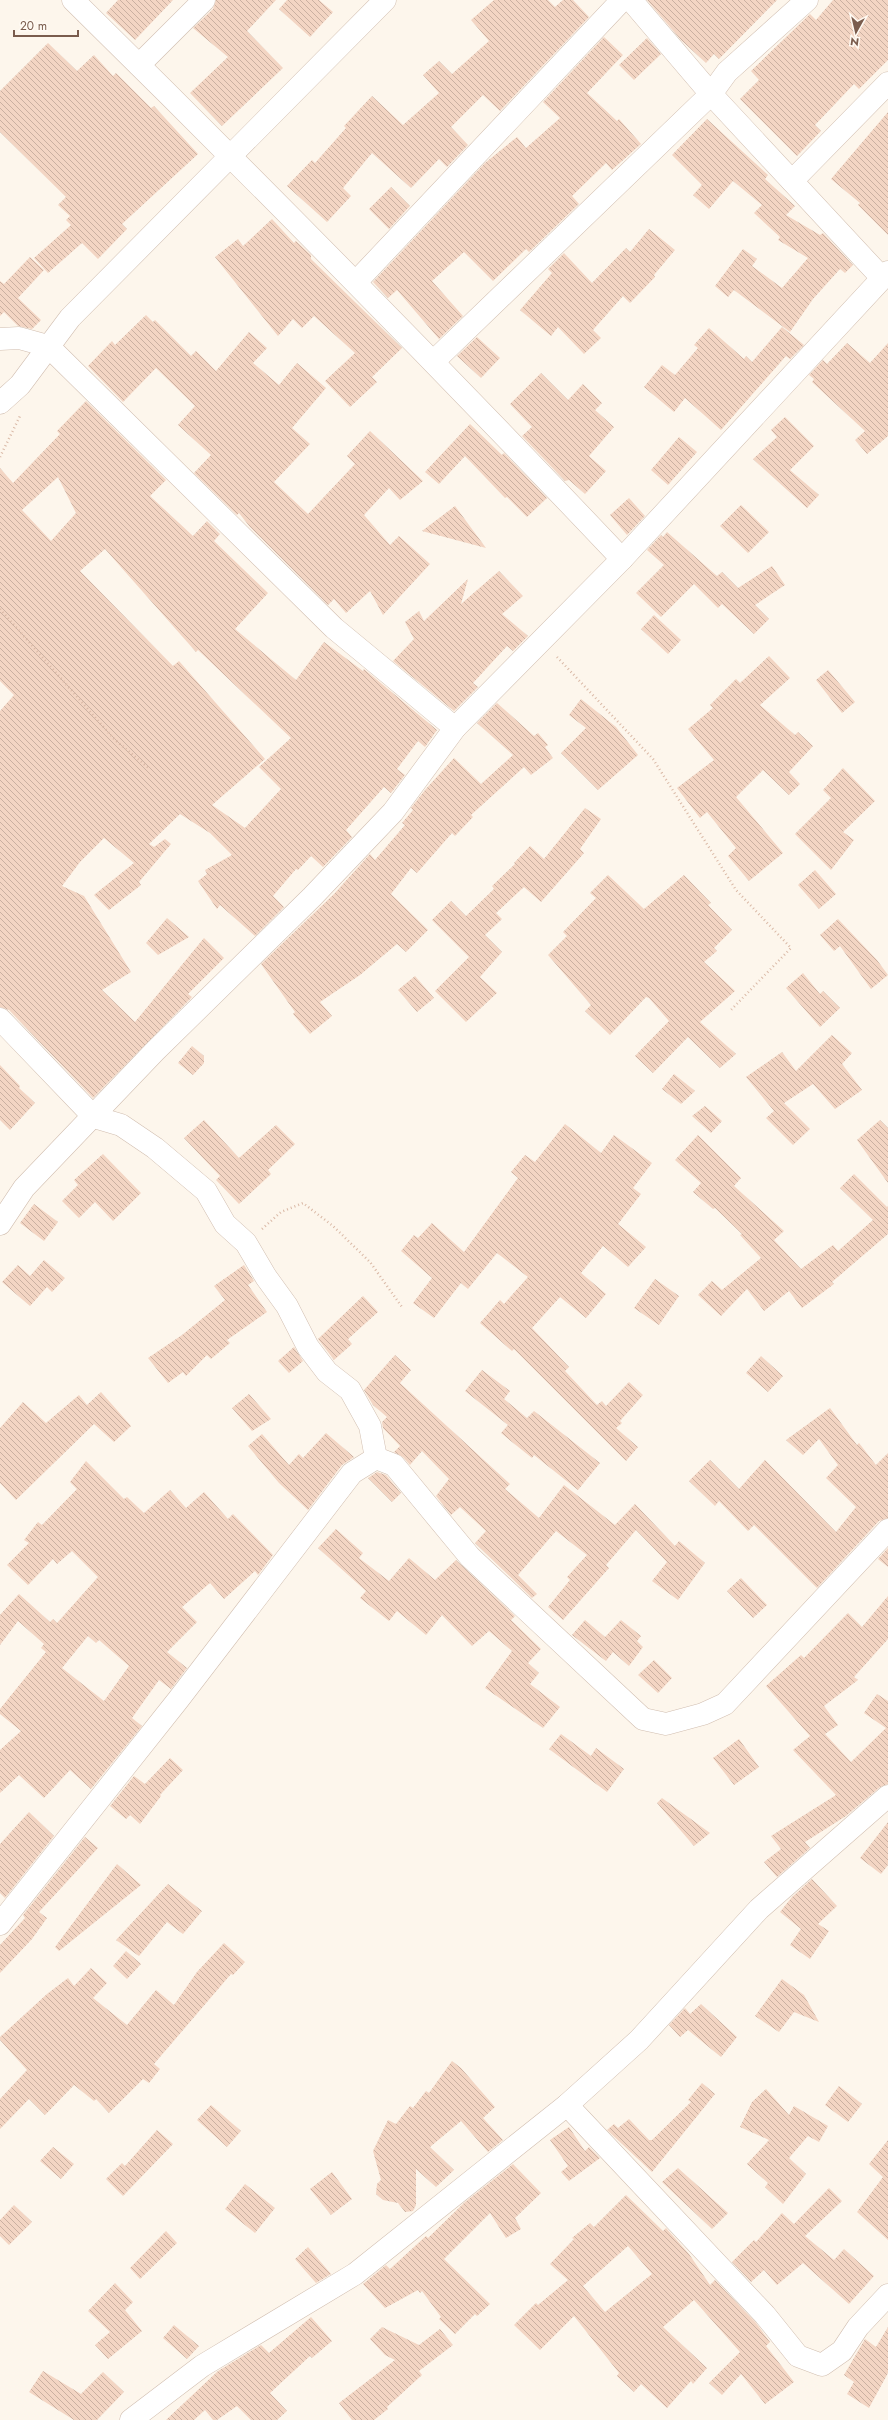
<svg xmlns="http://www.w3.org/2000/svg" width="888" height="2420" viewBox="0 0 888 2420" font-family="Jost,sans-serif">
	<defs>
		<pattern id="building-back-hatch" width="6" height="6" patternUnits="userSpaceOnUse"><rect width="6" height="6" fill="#f3d5c3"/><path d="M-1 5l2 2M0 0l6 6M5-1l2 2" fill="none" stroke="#cab0a1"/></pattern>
	</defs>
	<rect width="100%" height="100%" fill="#fdf6ec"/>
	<g fill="url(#building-back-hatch)" fill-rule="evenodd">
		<polygon points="118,0 173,0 135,40 106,13"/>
		<polygon points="216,0 276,0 247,31 283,68 222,126 190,93 228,57 193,28 213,9"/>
		<polygon points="287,0 319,0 333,12 310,37 279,9"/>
		<polygon points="494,0 548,0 555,7 563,0 573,0 589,17 500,111 483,95 451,127 468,145 447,167 439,159 411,188 372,153 343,188 351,196 327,222 287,186 312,160 315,163 346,128 344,126 372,96 403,125 439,93 423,75 439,61 452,74 489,41 471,20"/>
		<polygon points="647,0 777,0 719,59 714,54 706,63 681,40"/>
		<polygon points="833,0 888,0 888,60 859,89 854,84 815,125 821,131 797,156 740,99 759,80 751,71 810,14 816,20"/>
		<polygon points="604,37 623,55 587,93 617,121 619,119 641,144 612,170 606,163 572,196 579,204 529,252 526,249 493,281 464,252 432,281 463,316 439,339 397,290 388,298 373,282 485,163 517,137 526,148 560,118 543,102"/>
		<polygon points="647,38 661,54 634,80 619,65"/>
		<polygon points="48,43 77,71 94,55 113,76 116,73 151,108 154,106 198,154 122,224 127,229 98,259 82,243 48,273 34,258 71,225 66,220 70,216 58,205 66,197 0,132 0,91"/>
		<polygon points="888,112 888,235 858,205 860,203 831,179"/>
		<polygon points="707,119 768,175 765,179 795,206 786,215 820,235 823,233 853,265 845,273 840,269 813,299 790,332 734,290 728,297 715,286 743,249 757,259 752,266 782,288 808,258 778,240 780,237 754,213 762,205 733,181 709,209 693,195 702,185 672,155"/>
		<polygon points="391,187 410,206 389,229 369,209"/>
		<polygon points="272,219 294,243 296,241 311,255 311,259 402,348 372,377 377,382 350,407 325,381 355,353 314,316 302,328 293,319 278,336 215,257 238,239 243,246"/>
		<polygon points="649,229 675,250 654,275 655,277 630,303 623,296 593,330 601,338 584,354 558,327 551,336 520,310 552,273 548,269 564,253 592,283 626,248 630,252"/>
		<polygon points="30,257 44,270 18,298 41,320 32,329 18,326 4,312 0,316 0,281 4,284"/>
		<polygon points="146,315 153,322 155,320 191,356 196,351 216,371 249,332 267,348 253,363 279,385 297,363 326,388 292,428 310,444 274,482 308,514 355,464 347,456 370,431 423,481 400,500 389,488 364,515 390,545 399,536 430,564 383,615 370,591 346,613 334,599 328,605 250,527 239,513 237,515 194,473 211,455 178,425 195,406 156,368 123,402 88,366 112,341 115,345"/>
		<polygon points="782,327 804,345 790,359 786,356 721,430 685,398 674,412 644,387 662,365 675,375 698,348 694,345 709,328 744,359 746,356 752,362"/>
		<polygon points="477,337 500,358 481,378 457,356"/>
		<polygon points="847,343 870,363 888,343 888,436 867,454 855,440 865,431 812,382 814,379 809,375 823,360 827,364"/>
		<polygon points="541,373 568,400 583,384 602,403 595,410 614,427 589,456 606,471 585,494 569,480 565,481 522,436 532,427 510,404"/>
		<path d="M86 401 166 480 150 496 193 536 207 521 220 534 214 541 268 593 235 629 296 680 324 642 363 671 364 669 437 730 425 747 418 741 397 769 405 775 391 793 384 787 346 830 352 837 323 867 311 856 298 870 296 869 273 896 284 907 255 936 220 905 217 909 198 881 207 874 205 870 232 855 210 833 180 814 149 844 154 847 165 839 171 844 139 882 141 885 109 910 94 895 134 863 104 838 80 862 62 886 84 896 131 972 102 990 135 1022 204 938 224 958 188 994 192 997 93 1098 9 1010 0 1007V711L14 695 0 681V468L13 483 60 434 57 431ZM58 477 76 513 51 541 22 510ZM105 549 196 652 198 650 291 738 259 767 281 789 245 828 212 805 265 759 179 661 173 666 80 571Z"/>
		<polygon points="785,417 814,446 790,470 819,495 807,508 753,459 777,437 771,430"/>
		<polygon points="470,424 502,455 504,453 547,498 527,517 507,497 505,498 465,456 439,484 425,472"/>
		<polygon points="679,437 697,452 668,485 651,470"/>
		<polygon points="629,498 645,516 627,535 610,515"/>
		<polygon points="741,505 769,532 748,553 720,526"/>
		<polygon points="455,506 486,548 422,531"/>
		<polygon points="667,532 717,576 722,572 738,588 772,566 785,585 755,605 769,619 754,634 722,604 718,608 694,584 661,617 636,593 664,565 647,550 661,535 663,537"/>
		<polygon points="499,571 523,596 502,614 528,636 513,651 507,646 473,683 478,687 454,711 393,661 414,639 405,622 419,611 424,621 468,579 461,604"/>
		<polygon points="654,615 681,640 668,654 641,629"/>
		<polygon points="769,656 790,678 760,705 795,735 798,732 813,746 789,772 800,784 789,795 763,770 736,797 783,853 749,881 728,856 736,848 707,812 700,818 677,788 714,760 688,729 713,708 710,705 736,679 740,683"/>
		<polygon points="828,670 855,702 842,713 816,680"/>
		<polygon points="581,699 616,727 638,755 598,790 561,753 586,728 569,715"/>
		<polygon points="497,703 534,736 538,733 548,745 545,747 553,758 531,775 524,767 471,815 473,817 455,836 452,833 417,873 411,868 391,894 428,930 406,952 397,944 360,975 320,1002 332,1016 310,1034 293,1014 295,1012 261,964 334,894 370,854 375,860 405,825 402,823 413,810 411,808 425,790 454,758 481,784 513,755 477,723"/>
		<polygon points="843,768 875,801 843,832 854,840 831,870 795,834 831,798 823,790"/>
		<polygon points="585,808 601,819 580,849 584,853 541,902 524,887 496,913 502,919 485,935 502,952 480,977 497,993 466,1022 435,991 469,957 432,920 451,901 466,916 494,889 492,886 515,864 514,863 530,846 544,859"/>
		<polygon points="815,870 836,894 819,909 798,885"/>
		<polygon points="608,875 644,909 684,875 711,903 708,905 732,930 714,948 717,951 704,962 735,991 700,1022 736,1054 720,1068 688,1037 653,1073 635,1056 669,1021 649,998 646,997 610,1035 585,1011 591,1005 548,955 567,936 563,932 596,898 590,893"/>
		<polygon points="167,918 189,937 158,955 146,943"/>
		<polygon points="838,919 877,960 888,975 871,989 840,946 834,951 820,935"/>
		<polygon points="803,973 820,994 823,991 840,1008 820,1027 786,988"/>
		<polygon points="415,976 434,998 417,1012 398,990"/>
		<polygon points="832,1035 852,1053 842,1064 862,1090 835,1109 813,1084 784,1103 810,1129 793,1145 766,1118 774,1111 746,1077 782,1052 796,1071"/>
		<polygon points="192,1046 204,1056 204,1063 193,1075 178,1063"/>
		<polygon points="0,1065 20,1086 19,1088 35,1103 10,1130 0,1120"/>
		<polygon points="674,1074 695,1091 681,1104 662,1089"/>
		<polygon points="705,1106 722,1121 711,1133 692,1116"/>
		<polygon points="204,1120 239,1158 276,1125 295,1144 268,1170 271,1174 239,1204 216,1180 220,1176 184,1138"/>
		<polygon points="880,1120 888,1128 888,1183 857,1140"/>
		<polygon points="565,1124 601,1153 614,1135 652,1163 633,1188 641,1194 618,1224 646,1247 628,1267 603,1246 581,1273 606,1294 586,1318 560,1297 532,1328 569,1367 565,1371 597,1405 602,1401 606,1406 629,1382 643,1395 620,1421 622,1423 616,1428 638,1447 626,1461 514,1349 512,1351 480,1323 500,1300 504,1304 528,1277 497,1253 468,1289 461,1283 434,1318 413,1303 432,1278 401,1251 414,1235 418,1238 432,1223 464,1252 518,1178 511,1172 525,1155 535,1162"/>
		<polygon points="698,1135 741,1178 734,1186 784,1231 774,1240 801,1269 833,1245 838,1251 873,1220 840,1188 854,1174 887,1207 888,1206 888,1234 832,1282 834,1284 802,1308 789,1291 764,1311 747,1289 721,1316 698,1295 712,1281 722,1290 761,1258 740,1235 742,1234 715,1208 713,1209 693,1192 701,1183 675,1160"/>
		<polygon points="103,1154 141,1193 113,1221 95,1202 79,1218 62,1201 78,1185 74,1180"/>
		<polygon points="34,1204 58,1222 44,1241 20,1223"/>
		<polygon points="44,1260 65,1278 52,1292 47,1287 30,1306 2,1282 18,1265 30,1276"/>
		<polygon points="244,1265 254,1281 248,1285 267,1312 227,1340 230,1343 211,1359 207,1355 186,1376 183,1372 168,1383 148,1358 182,1335 225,1300 214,1286"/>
		<polygon points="655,1279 679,1296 659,1325 634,1308"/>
		<polygon points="363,1296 378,1312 348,1339 352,1344 334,1360 318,1339"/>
		<polygon points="294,1347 303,1361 289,1373 278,1361"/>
		<polygon points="395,1355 411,1370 400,1383 510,1484 505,1489 539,1518 564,1485 615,1525 635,1504 675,1546 679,1541 705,1563 678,1600 652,1581 667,1562 636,1530 606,1565 609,1568 563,1620 548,1607 570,1580 567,1577 587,1555 556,1531 518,1575 537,1594 532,1598 475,1543 486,1531 460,1507 451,1515 436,1496 449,1479 422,1451 410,1465 403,1457 394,1452 400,1446 383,1428 382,1422 387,1417 373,1405 364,1390"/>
		<polygon points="761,1356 783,1376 768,1392 746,1373"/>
		<polygon points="482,1370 510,1391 504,1399 527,1418 534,1411 600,1463 578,1490 534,1455 532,1458 501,1433 508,1425 465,1391"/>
		<polygon points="101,1392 131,1426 114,1442 94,1424 16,1500 0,1483 0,1428 23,1402 46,1423 79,1395 87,1405"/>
		<polygon points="249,1394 271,1419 252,1431 232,1408"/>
		<polygon points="830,1408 857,1445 859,1443 876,1465 888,1453 888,1518 879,1521 817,1588 754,1525 748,1531 719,1501 715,1506 689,1481 710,1460 739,1489 765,1460 836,1532 856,1507 826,1478 838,1465 819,1439 803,1455 786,1440"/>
		<polygon points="326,1433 354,1457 342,1465 308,1510 279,1483 248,1446 262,1434 289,1465 299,1454 303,1458"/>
		<path d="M86 1461 124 1499 127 1497 144 1513 170 1490 186 1508 204 1492 228 1519 233 1514 273 1555 258 1575 255 1571 224 1599 210 1583 182 1607 197 1622 167 1652 187 1668 171 1689 159 1680 132 1718 142 1726 91 1789 70 1770 44 1798 19 1775 0 1793V1750L21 1731 0 1714V1709L46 1652 41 1648 44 1644 18 1621 0 1645V1615L19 1594 50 1622 53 1619 57 1623 98 1577 72 1551 57 1564 53 1559 28 1585 7 1565 29 1543 24 1540 38 1522 42 1525 77 1489 70 1482ZM88 1636 96 1643 99 1640 129 1666 104 1701 62 1668Z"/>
		<polygon points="377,1472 386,1475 401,1493 392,1502 368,1478"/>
		<polygon points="336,1529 363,1553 359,1558 389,1581 409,1558 435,1580 456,1560 515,1616 511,1620 541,1649 528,1663 539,1673 530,1684 560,1707 543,1728 485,1688 512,1651 489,1631 472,1646 442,1615 426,1635 397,1611 389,1621 360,1598 366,1591 318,1548"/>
		<polygon points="888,1548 888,1567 878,1559"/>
		<polygon points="741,1578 767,1605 753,1618 727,1591"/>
		<polygon points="888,1596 888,1639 854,1677 858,1680 824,1706 838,1725 825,1734 851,1762 886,1728 864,1713 877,1694 888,1701 888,1784 880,1787 846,1816 805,1842 810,1848 777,1877 764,1862 781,1849 771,1836 836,1795 793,1750 810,1736 766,1686 801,1655 804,1658 848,1613 862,1627"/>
		<polygon points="585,1620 605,1637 621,1620 641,1636 637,1641 643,1647 629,1666 613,1652 606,1661 572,1635"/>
		<polygon points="654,1660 672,1678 658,1693 638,1675"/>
		<polygon points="561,1734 591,1756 596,1748 624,1769 607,1792 549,1749"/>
		<polygon points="739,1739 759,1767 734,1785 713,1758"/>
		<polygon points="170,1758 183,1770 160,1795 161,1796 140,1824 130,1815 126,1819 110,1806 134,1776 145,1784"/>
		<polygon points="662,1798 710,1833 694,1846 657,1803"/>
		<polygon points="29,1812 54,1836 5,1898 0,1893 0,1844"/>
		<polygon points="888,1822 888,1865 881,1874 860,1858"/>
		<polygon points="85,1837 98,1848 39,1912 47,1918 32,1939 0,1973 0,1945 25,1918 23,1915"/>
		<polygon points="117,1864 141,1885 59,1951 55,1947"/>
		<polygon points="812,1879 837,1906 818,1924 829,1931 810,1959 790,1945 801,1929 780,1912 792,1897"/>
		<polygon points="168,1884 202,1911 183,1934 167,1922 139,1956 116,1940"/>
		<polygon points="224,1943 245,1962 233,1975 231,1974 154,2064 160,2069 149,2083 143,2079 109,2113 96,2099 94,2101 74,2085 45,2115 29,2099 0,2129 0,2099 27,2070 0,2040 0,2037 47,1994 68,1978 74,1986 91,1968 107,1983 93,1998 127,2025 156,1990 174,2005 197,1972"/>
		<polygon points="126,1951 141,1964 127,1979 113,1966"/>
		<polygon points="782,1979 804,1995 819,2022 794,2012 779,2032 755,2016"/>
		<polygon points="701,2004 737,2037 721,2057 688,2030 680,2037 669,2025 685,2008 690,2014"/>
		<polygon points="452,2061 461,2068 495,2107 483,2118 503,2140 488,2152 461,2121 430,2147 454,2170 436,2187 416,2169 416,2205 413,2211 405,2212 398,2203 383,2200 376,2194 377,2184 381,2180 373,2151 388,2120 396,2124 410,2106 413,2108 426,2091 429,2093"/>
		<polygon points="702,2083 715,2094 652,2172 607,2130 614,2124 618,2128 629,2119 649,2140 652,2140 691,2102 688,2100"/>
		<polygon points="839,2086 862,2104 848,2122 825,2105"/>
		<polygon points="766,2089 789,2115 794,2106 828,2126 819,2142 808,2136 789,2158 806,2174 783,2204 765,2187 768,2183 747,2164 769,2140 740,2127 752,2102"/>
		<polygon points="211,2105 241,2131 227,2147 197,2120"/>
		<polygon points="569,2127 585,2151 589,2147 600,2158 569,2181 561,2172 568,2166 550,2140"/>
		<polygon points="157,2130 173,2144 123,2196 106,2179 122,2163 125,2166"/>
		<polygon points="888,2140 888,2240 857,2212 883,2177 869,2164"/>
		<polygon points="53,2147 74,2164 61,2179 40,2161"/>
		<polygon points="513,2164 541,2193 515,2218 521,2229 506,2238 490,2213 444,2259 490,2304 477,2316 475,2314 455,2334 439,2319 441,2317 422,2291 420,2293 418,2290 385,2308 363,2284 386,2265 390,2269 426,2236 428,2238 465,2202"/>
		<polygon points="678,2168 728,2213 712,2229 662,2182"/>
		<polygon points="332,2172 352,2199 331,2215 310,2189"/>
		<polygon points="245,2184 275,2208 255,2233 225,2209"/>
		<polygon points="829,2188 842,2201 805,2236 834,2260 844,2249 874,2276 849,2304 803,2263 777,2285 764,2270 751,2282 732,2262 754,2240 756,2242 782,2213 794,2224"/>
		<path d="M626 2195 663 2231 666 2228 689 2254 710 2285 715 2280 756 2323 770 2342 766 2346 794 2382 765 2404 741 2374 722 2395 709 2383 740 2352 694 2300 663 2327 707 2368 693 2384 691 2381 667 2408 641 2384 634 2392 617 2376 619 2373 574 2316 540 2350 514 2325 536 2303 538 2305 568 2280 550 2264 574 2239 572 2238 590 2223 594 2227ZM628 2246 652 2274 605 2312 583 2286Z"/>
		<polygon points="14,2205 32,2222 9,2245 0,2236 0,2220"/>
		<polygon points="166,2231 177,2243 140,2279 130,2268"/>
		<polygon points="308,2247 331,2274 316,2283 295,2259"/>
		<polygon points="115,2283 133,2302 125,2310 142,2331 108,2359 95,2345 110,2332 88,2311"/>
		<polygon points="311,2317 332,2341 312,2358 310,2356 270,2393 287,2411 277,2420 251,2420 237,2406 217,2420 213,2420 205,2410 194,2420 166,2420 218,2371 261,2345 269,2353"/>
		<polygon points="174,2325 199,2346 187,2359 163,2338"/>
		<polygon points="382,2327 419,2345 440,2329 453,2345 419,2371 422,2375 387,2407 388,2409 374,2420 352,2420 339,2403 395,2360 385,2355 370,2339"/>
		<polygon points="888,2327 888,2373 869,2408 847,2394 854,2382 844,2375 865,2339 876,2347"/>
		<polygon points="43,2371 81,2394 103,2372 124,2392 97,2420 74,2420 29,2392"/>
	</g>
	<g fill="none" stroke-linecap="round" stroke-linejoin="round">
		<g stroke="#d1beb0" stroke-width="23">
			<g id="street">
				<path d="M73 0C259 183 442 369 622 559"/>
				<polyline points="631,0 711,94 882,278"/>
				<polyline points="139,65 204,0"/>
				<polyline points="792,181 888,83"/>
				<polyline points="356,282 622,0"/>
				<polyline points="0,339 19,338 48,346 334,628 455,728"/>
				<polyline points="434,361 711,94 727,72 807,0"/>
				<polyline points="0,403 20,385 70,318 385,0"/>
				<polyline points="0,1019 94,1117 121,1125 155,1148 206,1191 225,1224 246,1243 266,1277 287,1306 308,1347 327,1372 350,1390 370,1426 376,1458"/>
				<polyline points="0,1224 24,1188 155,1051 312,897 393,812 455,728 622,559 888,272"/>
				<polyline points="0,1924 178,1700 352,1473 376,1458 394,1465 470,1557 643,1719 666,1724 703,1714 725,1704 888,1530"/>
				<polyline points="567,2105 765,2315 798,2356 822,2365 842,2351 858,2327 888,2295"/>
				<polyline points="131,2420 202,2366 355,2274 567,2105 639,2040 759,1909 888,1796"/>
			</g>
		</g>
		<g stroke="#d9b8a5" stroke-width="2.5" stroke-dasharray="1 3" stroke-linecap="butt">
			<polyline points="0,457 21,414"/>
			<polyline points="0,609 115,740 150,769"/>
			<polyline points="557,657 653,759 736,890 791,948 730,1011"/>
			<polyline points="262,1229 281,1212 303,1203 333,1226 370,1262 402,1307"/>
		</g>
		<use href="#street" stroke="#fff" stroke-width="22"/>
	</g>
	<g transform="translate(856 32) rotate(188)" stroke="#fffaf3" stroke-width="3" paint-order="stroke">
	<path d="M0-3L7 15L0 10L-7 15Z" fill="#7a5c4d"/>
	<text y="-6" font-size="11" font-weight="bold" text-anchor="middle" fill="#7a5c4d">N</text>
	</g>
	<path d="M14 30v6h64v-6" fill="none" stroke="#7a5c4d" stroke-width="2"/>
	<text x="20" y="30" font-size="12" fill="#7a5c4d" stroke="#fffaf3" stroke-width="3" paint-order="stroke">20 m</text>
</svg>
